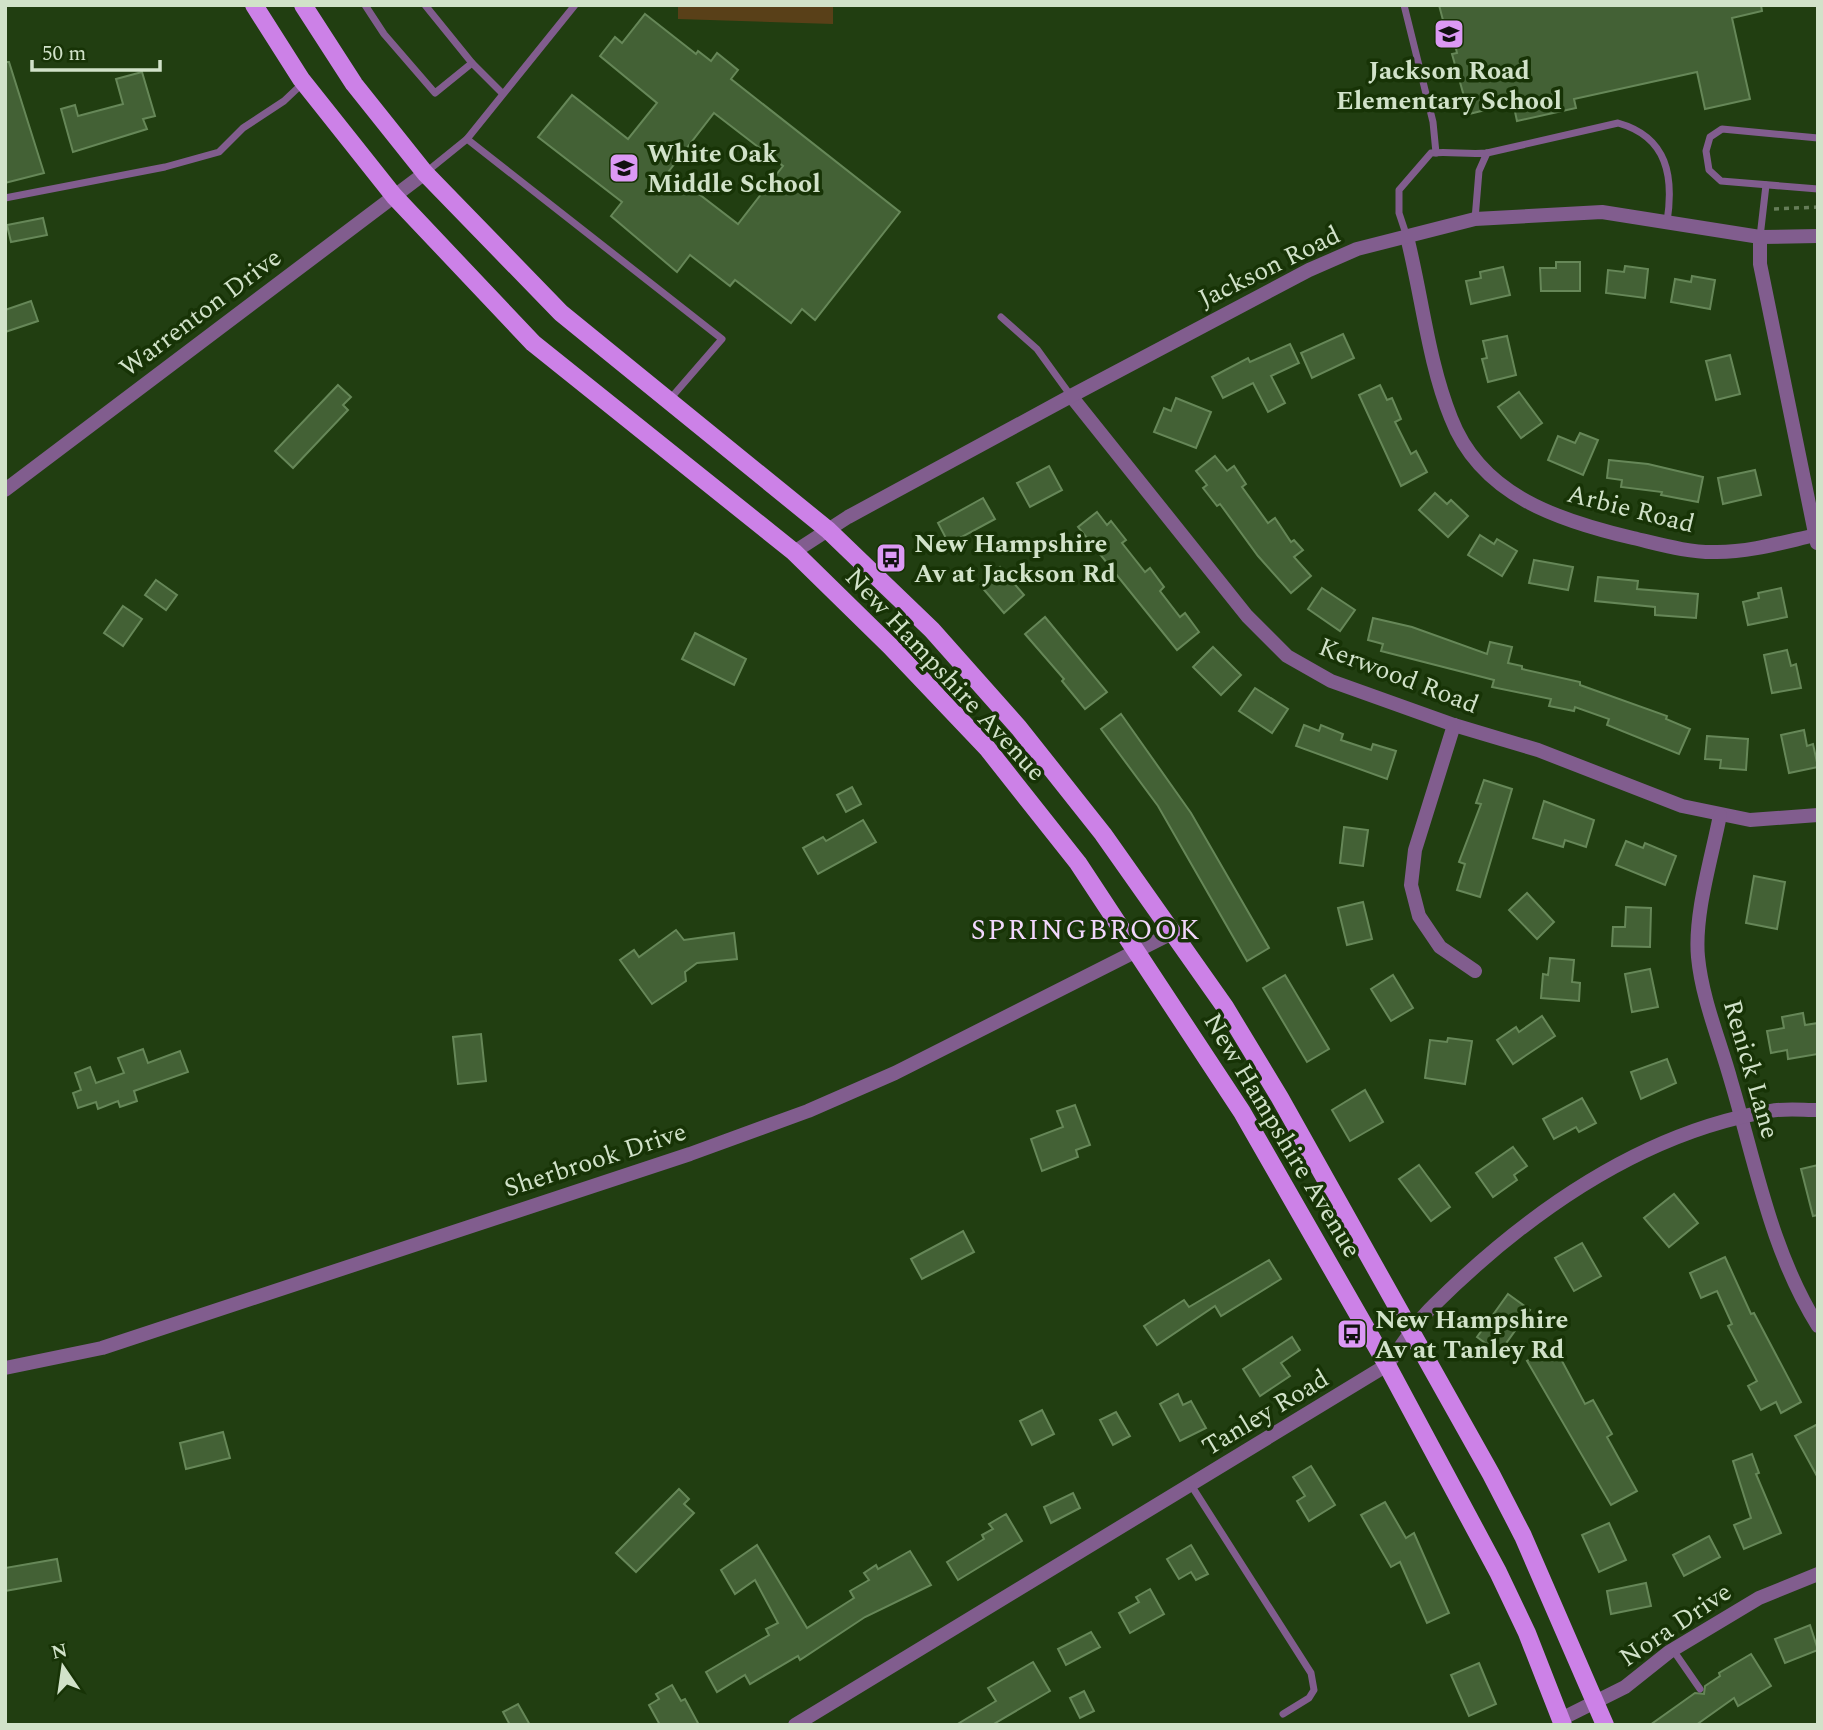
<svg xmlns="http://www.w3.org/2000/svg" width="1823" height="1730" viewBox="0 0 1823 1730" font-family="Spectral,serif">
	<rect width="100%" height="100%" fill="#213e11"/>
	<polygon fill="#594018" points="678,5 833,5 833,24 678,19"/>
	<g fill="#436135" stroke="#668758" stroke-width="2" fill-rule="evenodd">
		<polygon points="1439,5 1761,5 1762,11 1732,18 1750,99 1705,109 1697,72 1574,99 1576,108 1517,121 1514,107 1503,110 1502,106 1469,114 1452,54 1457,53 1450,23 1444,24"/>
		<path d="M645 14 696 54 698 51 711 61 717 53 738 70 731 79 900 212 815 320 802 309 791 323 735 280 730 286 690 255 677 272 611 216 622 202 538 137 572 95 628 139 657 103 600 56 615 37 622 43ZM714 113 783 166 738 224 669 171Z"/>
		<polygon points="5,62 9,62 44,173 5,183"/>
		<polygon points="142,72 155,116 143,119 147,129 73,152 61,109 75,105 78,116 123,104 116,79"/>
		<polygon points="43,218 47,235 11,242 7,225"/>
		<polygon points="1556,262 1580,262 1580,291 1541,291 1540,268 1556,268"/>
		<polygon points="1625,266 1648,269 1645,298 1606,293 1608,270 1624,272"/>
		<polygon points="1503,267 1510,295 1471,304 1466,281 1481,278 1480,272"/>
		<polygon points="1692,276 1715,280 1710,309 1671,302 1675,279 1691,282"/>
		<polygon points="31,301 38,321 5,332 5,310"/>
		<polygon points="1343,334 1354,358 1312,378 1301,353"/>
		<polygon points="1507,336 1516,375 1488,382 1482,359 1487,358 1483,341"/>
		<polygon points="1290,344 1299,363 1271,376 1285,403 1268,412 1253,383 1223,398 1212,377 1248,358 1250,362"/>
		<polygon points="1730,355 1740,394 1716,400 1706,361"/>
		<polygon points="338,385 351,397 343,405 348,410 293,468 275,451"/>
		<polygon points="1380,385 1387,400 1392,398 1401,419 1395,422 1411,454 1416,451 1427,472 1401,486 1359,395"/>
		<polygon points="1519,392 1542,423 1521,438 1498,407"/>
		<polygon points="1176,398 1211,412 1196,448 1154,432 1164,408 1171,411"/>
		<polygon points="1580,433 1598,440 1583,475 1548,460 1558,436 1575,443"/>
		<polygon points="1215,456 1227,471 1234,466 1246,484 1242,487 1268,523 1275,518 1291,542 1294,540 1303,550 1294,557 1311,576 1291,593 1258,556 1220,504 1217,506 1203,488 1207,485 1196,471"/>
		<polygon points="1609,460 1648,464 1703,477 1698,502 1661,495 1662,492 1621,487 1622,480 1607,478"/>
		<polygon points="1049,466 1062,490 1030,507 1017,483"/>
		<polygon points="1755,470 1761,495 1723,504 1718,478"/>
		<polygon points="1435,493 1447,504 1451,500 1468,516 1448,537 1419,510"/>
		<polygon points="983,498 995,519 949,544 938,523"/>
		<polygon points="1097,512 1107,525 1111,521 1126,540 1122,543 1145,572 1150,568 1164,587 1160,591 1180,617 1185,613 1199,632 1177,650 1078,527"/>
		<polygon points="1480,535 1494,544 1497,539 1517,551 1502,576 1468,555"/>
		<polygon points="1534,560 1573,567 1568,590 1529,583"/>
		<polygon points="1000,567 1024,595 1004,613 980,585"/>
		<polygon points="1598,577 1638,581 1637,589 1698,594 1696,618 1655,615 1655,607 1595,601"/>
		<polygon points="156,580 177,595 166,610 145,595"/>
		<polygon points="1322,588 1355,610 1340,631 1308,609"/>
		<polygon points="1781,588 1787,617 1748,625 1743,602 1759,598 1758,593"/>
		<polygon points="123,606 142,619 123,646 104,633"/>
		<polygon points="1045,617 1107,692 1085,709 1062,681 1064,679 1025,634"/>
		<polygon points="1373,618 1412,627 1487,654 1490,642 1512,647 1508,663 1522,666 1522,669 1580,682 1580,685 1667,716 1666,719 1690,729 1679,754 1607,725 1609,719 1575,707 1574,711 1549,706 1551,699 1492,687 1494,680 1381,651 1383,644 1368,640"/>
		<polygon points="695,633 746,659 734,685 682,659"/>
		<polygon points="1213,647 1241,675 1221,695 1193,667"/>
		<polygon points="1787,650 1791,666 1796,664 1801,688 1772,693 1764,655"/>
		<polygon points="1255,688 1288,709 1272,733 1239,711"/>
		<polygon points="1121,714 1191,813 1269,948 1247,961 1158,806 1101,729"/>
		<polygon points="1304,725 1319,731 1321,725 1343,734 1341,740 1371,750 1373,744 1396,751 1387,779 1296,746"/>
		<polygon points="1804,730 1807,746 1813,744 1818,767 1789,773 1781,735"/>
		<polygon points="1707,736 1748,739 1746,770 1720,768 1721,760 1705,759"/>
		<polygon points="1484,780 1512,789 1480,897 1457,890 1465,864 1459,862 1481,804 1476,803"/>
		<polygon points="852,787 861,804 846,812 837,795"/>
		<polygon points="1544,801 1594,820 1586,847 1565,840 1563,847 1533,838"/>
		<polygon points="863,820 876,842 818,874 803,848 823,837 826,841"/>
		<polygon points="1344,827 1368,830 1363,866 1340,863"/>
		<polygon points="1626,841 1643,848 1645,843 1676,856 1665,885 1616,865"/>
		<polygon points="1754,876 1785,882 1777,929 1746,923"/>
		<polygon points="1527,893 1554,922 1537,939 1509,910"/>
		<polygon points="1363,902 1372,939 1347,945 1338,908"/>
		<polygon points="1626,907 1651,908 1650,947 1612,946 1613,927 1625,927"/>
		<polygon points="676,930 684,940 734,933 737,959 697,963 685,972 686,981 652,1004 620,960 634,950 639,957"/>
		<polygon points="1550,958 1574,960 1572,982 1580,983 1579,1001 1541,998 1543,974 1548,975"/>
		<polygon points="1650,969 1658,1007 1632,1012 1625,974"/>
		<polygon points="1285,975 1329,1049 1307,1062 1263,988"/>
		<polygon points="1393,975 1413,1008 1391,1021 1371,989"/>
		<polygon points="1803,1013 1805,1025 1818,1023 1818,1054 1788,1059 1787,1050 1771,1053 1767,1031 1784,1028 1782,1017"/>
		<polygon points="1542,1016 1555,1036 1513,1064 1497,1040 1516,1027 1519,1032"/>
		<polygon points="481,1034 486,1081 458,1084 453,1037"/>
		<polygon points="1448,1038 1472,1041 1465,1084 1425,1078 1430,1040 1447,1042"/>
		<polygon points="143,1049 148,1063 180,1051 188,1072 134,1091 137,1101 120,1107 118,1101 98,1109 96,1102 78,1108 73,1093 81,1090 75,1073 90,1067 96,1083 124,1073 118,1058"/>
		<polygon points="1667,1059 1676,1083 1641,1099 1631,1072"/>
		<polygon points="1365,1090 1383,1122 1350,1141 1332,1110"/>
		<polygon points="1582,1098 1596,1123 1579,1132 1576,1127 1554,1139 1543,1119"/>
		<polygon points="1075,1105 1090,1145 1076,1150 1078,1157 1042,1171 1031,1139 1063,1127 1057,1111"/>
		<polygon points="1513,1147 1527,1166 1514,1175 1517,1180 1493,1197 1476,1173"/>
		<polygon points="1419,1165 1450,1207 1431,1221 1399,1179"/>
		<polygon points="1818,1165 1818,1215 1813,1216 1801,1169"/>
		<polygon points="1674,1194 1698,1223 1669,1247 1644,1218"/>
		<polygon points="963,1231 974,1252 922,1279 911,1259"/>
		<polygon points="1582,1243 1601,1276 1574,1291 1555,1258"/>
		<polygon points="1725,1257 1751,1314 1754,1313 1801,1402 1781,1413 1776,1402 1761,1410 1748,1386 1757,1381 1728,1326 1732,1324 1717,1291 1701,1298 1690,1273"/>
		<polygon points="1269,1260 1281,1279 1221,1316 1215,1306 1157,1345 1144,1326 1184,1300 1189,1307"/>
		<polygon points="1508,1294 1530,1310 1499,1353 1477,1337"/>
		<polygon points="1292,1337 1300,1350 1281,1363 1290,1376 1260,1396 1243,1369"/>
		<polygon points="1554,1346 1585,1404 1593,1400 1612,1434 1607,1437 1637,1491 1611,1505 1527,1361"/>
		<polygon points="1178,1394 1183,1405 1191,1401 1206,1428 1180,1441 1160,1404"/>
		<polygon points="1042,1410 1054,1434 1032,1445 1020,1421"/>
		<polygon points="1116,1412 1130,1436 1113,1445 1100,1420"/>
		<polygon points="1818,1424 1818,1478 1795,1436"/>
		<polygon points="223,1432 230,1458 186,1469 180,1443"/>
		<polygon points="1752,1454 1759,1473 1756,1474 1781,1533 1744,1549 1734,1525 1751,1518 1733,1461"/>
		<polygon points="1311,1466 1335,1505 1309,1521 1297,1501 1305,1496 1293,1477"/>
		<polygon points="679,1489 689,1499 684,1504 694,1513 636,1572 616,1553"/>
		<polygon points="1073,1493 1080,1508 1051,1523 1044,1507"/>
		<polygon points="1385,1502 1406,1538 1414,1533 1449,1613 1427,1623 1400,1562 1391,1567 1361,1515"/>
		<polygon points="1006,1514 1022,1541 958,1580 947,1562 984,1539 982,1535 993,1529 989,1524"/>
		<polygon points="1609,1523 1626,1560 1599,1572 1582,1535"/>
		<polygon points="1709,1536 1720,1557 1684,1576 1673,1555"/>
		<polygon points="757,1545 807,1628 854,1598 850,1591 869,1580 864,1573 876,1565 878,1569 910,1551 931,1585 865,1617 800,1660 798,1656 750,1684 745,1675 717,1692 706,1672 769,1635 766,1629 778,1623 755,1580 735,1594 721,1570"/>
		<polygon points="1191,1545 1208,1574 1196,1580 1191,1572 1179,1579 1167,1559"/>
		<polygon points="57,1559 61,1581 5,1591 5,1568"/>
		<polygon points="1646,1583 1651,1606 1611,1614 1607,1591"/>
		<polygon points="1150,1589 1164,1614 1130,1633 1119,1613 1139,1602 1136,1597"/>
		<polygon points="1810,1625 1818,1650 1785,1663 1775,1639"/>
		<polygon points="1091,1632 1100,1647 1066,1665 1058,1649"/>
		<polygon points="1751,1654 1771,1686 1738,1706 1734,1698 1696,1725 1650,1725 1695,1693 1704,1694 1705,1686 1720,1676 1719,1673"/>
		<polygon points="1033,1662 1050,1691 992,1725 956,1725 996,1701 988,1688"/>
		<polygon points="1479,1663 1496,1704 1469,1716 1451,1675"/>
		<polygon points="672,1685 681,1701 685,1699 699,1725 660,1725 649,1705 659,1699 656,1694"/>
		<polygon points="1084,1691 1094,1711 1080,1718 1070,1698"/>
		<polygon points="518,1704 530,1725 510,1725 503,1712"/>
	</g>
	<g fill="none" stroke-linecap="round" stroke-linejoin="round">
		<polyline stroke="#657d58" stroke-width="3.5" stroke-dasharray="5 5" stroke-linecap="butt" points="1774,209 1818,207"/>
		<g stroke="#815d8e" stroke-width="7">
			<polyline points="365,5 384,34 435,93 472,63"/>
			<polyline points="425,5 472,63 502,93"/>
			<polyline points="1404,5 1433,122 1436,153"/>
			<polyline points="1818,138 1722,129 1710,137 1706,151 1709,170 1721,181 1818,189"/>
			<polyline points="467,139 722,339 670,399"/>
			<polyline points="425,173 467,139 575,5"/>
			<polyline points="5,198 165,167 219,152 243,128 284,101 303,83"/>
			<polyline points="1475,219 1479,171 1487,153"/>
			<path d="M1407 237 1399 213V190L1431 153C1451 151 1468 155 1487 153L1618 123C1668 137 1674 177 1667 222"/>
			<polyline points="1760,237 1766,185"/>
			<polyline points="1001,317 1037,349 1071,396"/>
			<polyline points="1191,1485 1311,1673 1314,1690 1309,1698 1283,1714"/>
			<polyline points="1673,1650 1700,1689"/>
		</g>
		<g stroke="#815d8e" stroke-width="14">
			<path d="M1407 237C1422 296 1428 361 1451 418 1481 496 1560 521 1633 538 1659 544 1689 553 1717 552 1750 552 1784 542 1816 535"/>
			<polyline points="1760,237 1760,264 1817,543"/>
			<polyline points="1071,396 1247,616 1287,656 1331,681 1454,725 1538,750 1682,806 1750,820 1818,815"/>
			<polyline points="5,490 425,173"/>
			<polyline points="794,552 848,517 1071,396 1309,270 1357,249 1475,219 1602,212 1760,237 1818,236"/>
			<polyline points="1454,725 1415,850 1411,885 1419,916 1440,947 1475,971"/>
			<path d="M1720 815C1712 857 1694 914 1698 957 1702 999 1720 1041 1731 1081 1756 1165 1771 1251 1818 1326"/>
			<polyline points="5,1368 102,1348 690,1154 808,1111 895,1073 1174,932"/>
			<polyline points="1561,1719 1625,1687 1669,1652 1759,1598 1818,1574"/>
			<path d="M795 1725 1387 1365C1402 1346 1415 1323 1433 1306 1525 1215 1639 1133 1770 1111 1785 1108 1802 1110 1818 1110"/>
		</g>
		<g stroke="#cc81e7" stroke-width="18">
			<polyline points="254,5 301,79 394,196 533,343 794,552 890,646 987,748 1078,863 1242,1112 1387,1365 1498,1572 1527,1633 1563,1725"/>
			<polyline points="303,5 354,84 425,173 561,313 828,530 932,630 1019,728 1103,834 1225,1007 1280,1098 1491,1474 1523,1536 1605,1725"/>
		</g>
	</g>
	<defs>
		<g id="school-square" transform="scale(1.575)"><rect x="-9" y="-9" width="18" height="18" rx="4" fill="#dc99f5" stroke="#173306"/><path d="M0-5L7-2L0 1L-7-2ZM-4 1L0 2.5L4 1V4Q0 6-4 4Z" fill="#111"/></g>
		<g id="bus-square" transform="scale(1.575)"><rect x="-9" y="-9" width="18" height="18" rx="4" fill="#dc99f5" stroke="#173306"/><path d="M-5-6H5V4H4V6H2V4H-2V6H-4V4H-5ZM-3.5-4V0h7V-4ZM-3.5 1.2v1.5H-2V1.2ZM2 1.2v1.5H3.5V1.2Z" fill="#111"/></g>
	</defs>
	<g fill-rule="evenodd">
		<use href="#school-square" x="1449" y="34"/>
		<use href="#school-square" x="624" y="168"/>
		<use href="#bus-square" x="891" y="558"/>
		<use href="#bus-square" x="1352" y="1334"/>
	</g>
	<g text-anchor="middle" stroke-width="7" stroke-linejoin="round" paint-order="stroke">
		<g font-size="26" font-weight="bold" fill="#d1e2c9" stroke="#173306" text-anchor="start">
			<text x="1449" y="79" text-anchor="middle">Jackson Road<tspan x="1449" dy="30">Elementary School</tspan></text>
			<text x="647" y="162">White Oak<tspan x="647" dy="30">Middle School</tspan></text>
			<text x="914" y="552">New Hampshire<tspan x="914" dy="30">Av at Jackson Rd</tspan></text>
			<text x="1375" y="1328">New Hampshire<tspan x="1375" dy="30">Av at Tanley Rd</tspan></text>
		</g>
		<g font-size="26" fill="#d1e2c9" stroke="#173306">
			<text transform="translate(1269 266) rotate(-26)" y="9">Jackson Road</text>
			<text transform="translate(200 312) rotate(-37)" y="9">Warrenton Drive</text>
			<text transform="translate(1631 508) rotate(14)" y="9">Arbie Road</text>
			<text transform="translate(946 674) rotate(47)" y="9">New Hampshire Avenue</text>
			<text transform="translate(1399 675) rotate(21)" y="9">Kerwood Road</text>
			<text transform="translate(1752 1069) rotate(74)" y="9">Renick Lane</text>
			<text transform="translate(1283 1135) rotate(59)" y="9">New Hampshire Avenue</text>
			<text transform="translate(595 1159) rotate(-18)" y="9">Sherbrook Drive</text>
			<text transform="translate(1265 1412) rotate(-31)" y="9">Tanley Road</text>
			<text transform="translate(1675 1624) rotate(-34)" y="9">Nora Drive</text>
		</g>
		<g font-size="28" letter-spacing="2" fill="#f2d7fd" stroke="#173306">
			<text x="1086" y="939">SPRINGBROOK</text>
		</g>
	</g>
	<rect width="1823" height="1730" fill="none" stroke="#d1e2c9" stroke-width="14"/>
	<g transform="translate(63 1667) rotate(347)" stroke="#173306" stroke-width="5" paint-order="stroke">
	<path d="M0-5L12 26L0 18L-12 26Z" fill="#d1e2c9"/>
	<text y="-10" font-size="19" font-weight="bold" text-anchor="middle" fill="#d1e2c9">N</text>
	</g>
	<path d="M32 60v10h128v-10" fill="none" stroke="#d1e2c9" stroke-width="3.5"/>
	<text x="42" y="60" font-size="21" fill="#d1e2c9" stroke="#173306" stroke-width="5" paint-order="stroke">50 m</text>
</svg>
